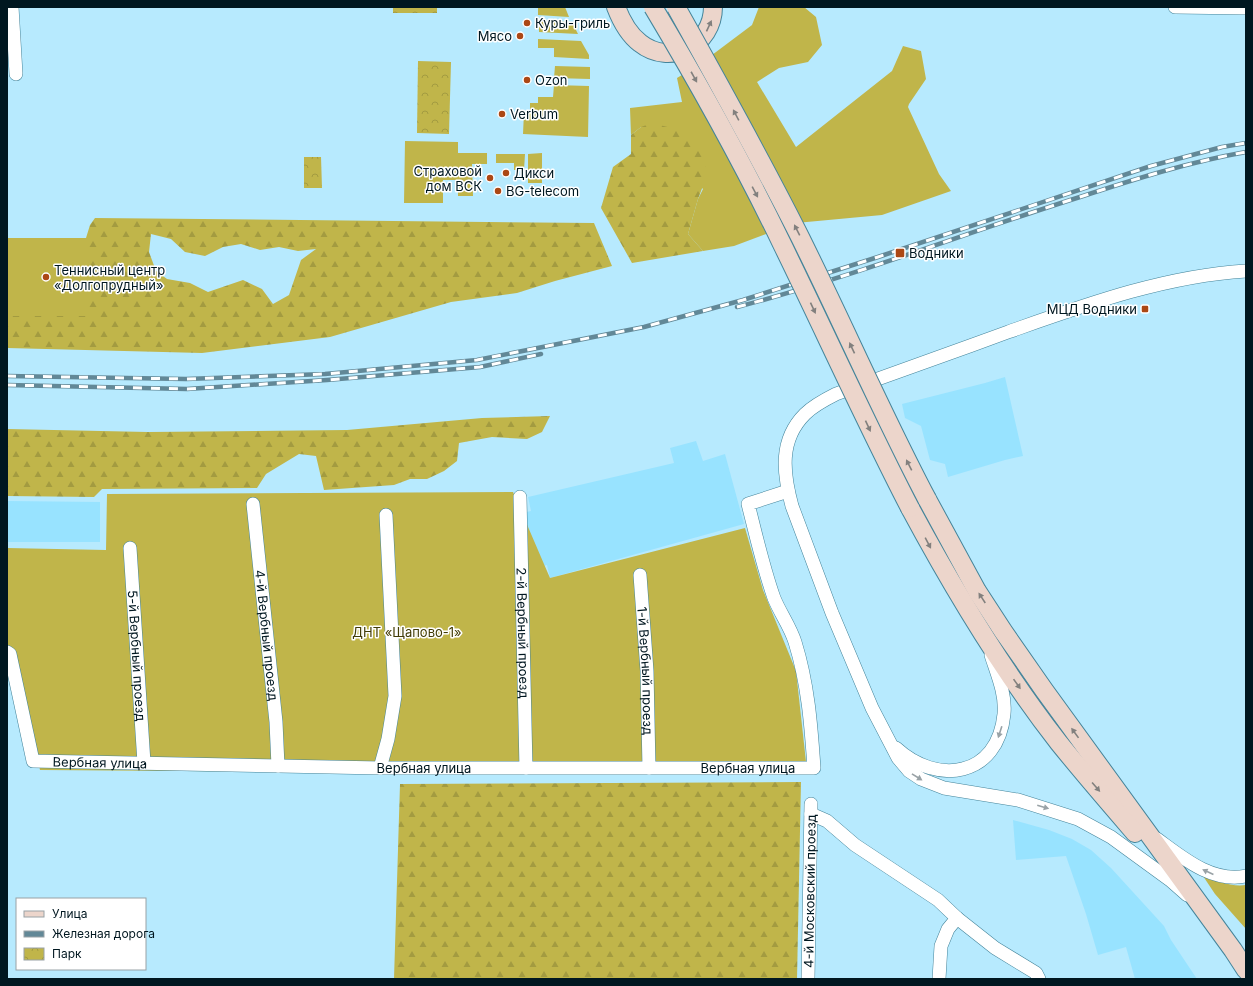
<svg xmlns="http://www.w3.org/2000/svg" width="1253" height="986" viewBox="0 0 1253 986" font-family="Inter,sans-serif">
	<defs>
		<pattern id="forest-firs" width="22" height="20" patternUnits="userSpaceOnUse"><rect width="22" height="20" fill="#c0b54a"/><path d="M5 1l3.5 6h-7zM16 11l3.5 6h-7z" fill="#a39b40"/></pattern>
		<pattern id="park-crowns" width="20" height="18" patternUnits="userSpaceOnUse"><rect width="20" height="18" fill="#c0b54a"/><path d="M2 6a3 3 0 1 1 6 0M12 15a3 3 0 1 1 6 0" fill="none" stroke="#a39b40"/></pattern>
	</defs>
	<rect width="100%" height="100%" fill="#b7eafe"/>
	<g fill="#98e3ff">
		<polygon points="1005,377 1023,456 1005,460 948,477 945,464 930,460 921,426 905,418 902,404 985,383"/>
		<polygon points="696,441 703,461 725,454 744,524 550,578 547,565 535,568 522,513 531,511 528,497 674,463 670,448"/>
		<polygon points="7,501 100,502 100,542 7,542"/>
		<polygon points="1013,820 1049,830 1072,839 1091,850 1111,868 1164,926 1171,940 1197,979 1135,979 1126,947 1098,955 1086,914 1066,856 1016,860"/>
	</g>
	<g fill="#c0b54a">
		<polygon points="538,7 565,7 569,17 538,15"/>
		<polygon points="759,7 804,7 816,17 822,45 808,62 779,68 757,82 796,147 892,71 903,46 921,51 926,79 909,104 908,107 939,174 951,191 882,215 796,223 734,246 703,251 688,234 698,199 703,189 641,127 631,135 630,108 682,102 677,78 700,64 752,25"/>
		<polygon points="539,21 572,22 578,34 539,32"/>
		<polygon points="538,39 581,41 589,55 589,59 554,57 554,48 538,48"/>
		<polygon points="555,66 590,67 590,79 554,78"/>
		<polygon points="554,85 589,86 588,137 523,134 524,112 530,112 530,103 538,103 538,97 553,97"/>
		<polygon points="405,141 458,142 458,153 487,153 487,164 472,164 473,196 458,196 458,180 443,180 443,203 404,203"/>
		<polygon points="542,153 542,183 528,183 528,154"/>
		<polygon points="496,154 525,154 524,170 514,170 514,163 496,163"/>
		<rect x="7" y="238" width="79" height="78"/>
		<polygon points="513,492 550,578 745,528 763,590 796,671 807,771 309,772 40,770 37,755 7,666 7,548 106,550 107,494"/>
		<path d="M1203 876C1217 881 1231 887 1246 885V929L1215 894Z"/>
	</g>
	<g fill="url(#forest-firs)" fill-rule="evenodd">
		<polygon points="652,123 683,131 701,144 705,156 706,178 698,199 688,234 703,251 632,263 601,208 613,167 631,154 631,135 641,127"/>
		<path d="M95 218 594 223 612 266 555 281 517 293 451 302 330 337 202 353 7 348V316H86V238L90 225ZM151 234 171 239 185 252 205 256 223 247 241 244 260 250 279 247 298 251 316 249 301 260 289 295 273 304 262 289 243 280 208 292 190 283 167 279 156 271 149 252Z"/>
		<polygon points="550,416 542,432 527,439 492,437 459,443 457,461 444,471 427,479 410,479 394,485 324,490 316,456 299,454 266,474 257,488 102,489 94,497 7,496 7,429 148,432 347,430 482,418"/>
		<polygon points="801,782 797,979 394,979 400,784"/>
	</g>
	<g fill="url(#park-crowns)">
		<rect x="393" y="7" width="44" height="6"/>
		<polygon points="418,61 451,62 449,134 417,133"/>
		<polygon points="304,157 321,157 322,188 304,188"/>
	</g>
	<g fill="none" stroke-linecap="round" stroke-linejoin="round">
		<g stroke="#44849a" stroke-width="14">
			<g id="street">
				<polyline points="12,7 16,74"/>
				<polyline points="1175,7 1246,8"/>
				<path id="s1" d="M520 497 526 768"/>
				<path id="s2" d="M253 504 276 722 278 766"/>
				<path id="s3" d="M130 548 144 763"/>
				<path id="s4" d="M640 575 647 671 649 768"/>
				<path id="s5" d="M7 652 10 654 33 761 380 768H814C811 724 808 684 795 642 790 626 780 613 774 598 763 567 756 535 748 504L788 491"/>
				<path d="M896 748C937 786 998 777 1004 714 1006 694 997 674 991 655"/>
				<polyline points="380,768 388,739 395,696 386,515"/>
				<polyline points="811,814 827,821 855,845 938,900 957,918 995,948 1036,973 1039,979"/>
				<path d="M1157 839C1183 858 1212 883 1246 876"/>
				<path d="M1187 895 1170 880 1111 837 1078 819 1018 800 944 788 921 779 909 771 898 758 872 708 832 613 792 506C783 473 779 440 805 414 814 405 826 399 836 394 894 373 951 353 1008 332 1085 305 1164 276 1246 271"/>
				<path id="s6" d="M808 979 811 804"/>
				<polyline points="939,979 941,946 948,929 957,918"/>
			</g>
		</g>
		<g stroke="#44849a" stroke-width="20">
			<g id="secondary">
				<path d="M616 7C621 20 628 34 640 43 670 67 713 45 713 7"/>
				<polyline points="927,499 977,591 1003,631 1044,690 1233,950 1246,970"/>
				<path d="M910 508C954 590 1002 670 1059 743 1084 774 1110 804 1135 833"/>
			</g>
		</g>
		<use href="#street" stroke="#fff" stroke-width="13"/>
		<use href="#secondary" stroke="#ecd5cb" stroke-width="18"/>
		<g stroke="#628897" stroke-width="4.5">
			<g id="rail">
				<path d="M737 307C853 277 965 233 1080 197 1135 179 1189 162 1246 152"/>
				<polyline points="7,376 186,379 325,374 477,360 644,327 743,300 878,257 1151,166 1222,147 1246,143"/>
				<polyline points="7,385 187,389 327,380 480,367 541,354"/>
			</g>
		</g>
		<use href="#rail" stroke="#fff" stroke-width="3" stroke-dasharray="9" stroke-linecap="butt"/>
		<g stroke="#44849a" stroke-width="20" stroke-linecap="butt">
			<g id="secondary-bridge">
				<path d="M653 7C699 84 743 163 782 244 825 332 865 421 910 508"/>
				<path d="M676 7C718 82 759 156 798 233 842 321 881 412 927 499"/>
			</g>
		</g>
		<use href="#secondary-bridge" stroke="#ecd5cb" stroke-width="18"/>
	</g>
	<defs><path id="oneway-solid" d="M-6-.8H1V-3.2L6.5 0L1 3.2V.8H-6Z"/></defs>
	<g fill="#82807e">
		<use href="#oneway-solid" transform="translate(709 26) rotate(-65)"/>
		<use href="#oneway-solid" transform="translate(694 77) rotate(61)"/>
		<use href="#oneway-solid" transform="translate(736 115) rotate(-118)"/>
		<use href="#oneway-solid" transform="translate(755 192) rotate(62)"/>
		<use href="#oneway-solid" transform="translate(797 230) rotate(-117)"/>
		<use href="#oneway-solid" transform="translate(813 308) rotate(65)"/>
		<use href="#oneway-solid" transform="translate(852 348) rotate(-115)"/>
		<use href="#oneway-solid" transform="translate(868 426) rotate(65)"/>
		<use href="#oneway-solid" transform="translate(909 465) rotate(-117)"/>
		<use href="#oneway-solid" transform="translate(928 543) rotate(62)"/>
		<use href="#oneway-solid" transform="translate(982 598) rotate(-123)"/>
		<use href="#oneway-solid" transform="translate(1017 684) rotate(55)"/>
		<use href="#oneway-solid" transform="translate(1075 733) rotate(-126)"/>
		<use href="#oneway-solid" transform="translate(1096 787) rotate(49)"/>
	</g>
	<g fill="#99a2a6">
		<use href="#oneway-solid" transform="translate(1000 732) rotate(108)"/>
		<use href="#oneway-solid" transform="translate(917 777) rotate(32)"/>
		<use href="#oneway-solid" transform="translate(1043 807) rotate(16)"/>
		<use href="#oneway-solid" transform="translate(1208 872) rotate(-155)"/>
	</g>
	<g fill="#ac4815" stroke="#fff" stroke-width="1.5">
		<circle cx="527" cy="23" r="4"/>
		<circle cx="520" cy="36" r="4"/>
		<circle cx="527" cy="80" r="4"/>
		<circle cx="502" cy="114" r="4"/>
		<circle cx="506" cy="173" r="4"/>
		<circle cx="490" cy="178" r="4"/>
		<circle cx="498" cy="191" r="4"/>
		<rect x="895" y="248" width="10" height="10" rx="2"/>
		<circle cx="46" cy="277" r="4"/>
		<rect x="1141" y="305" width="8" height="8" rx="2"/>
	</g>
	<g text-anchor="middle" stroke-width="3" stroke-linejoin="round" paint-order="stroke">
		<g font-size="13" fill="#001720" stroke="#fff" text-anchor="start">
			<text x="535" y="28">Куры-гриль</text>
			<text x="512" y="41" text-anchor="end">Мясо</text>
			<text x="535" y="85">Ozon</text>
			<text x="510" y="119">Verbum</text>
			<text x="482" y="176" text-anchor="end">Страховой<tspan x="482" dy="15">дом ВСК</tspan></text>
			<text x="514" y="178">Дикси</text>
			<text x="506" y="196">BG-telecom</text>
			<text x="909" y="258">Водники</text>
			<text x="54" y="275">Теннисный центр<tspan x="54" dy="15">«Долгопрудный»</tspan></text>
			<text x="1137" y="314" text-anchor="end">МЦД Водники</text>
		</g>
		<g font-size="13" fill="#423c06" stroke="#fff">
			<text x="407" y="637">ДНТ «Щапово-1»</text>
		</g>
		<g font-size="13" fill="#001720" stroke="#fff">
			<text dy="5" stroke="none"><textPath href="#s1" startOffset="136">2-й Вербный проезд</textPath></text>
			<text dy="5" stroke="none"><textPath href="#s2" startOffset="132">4-й Вербный проезд</textPath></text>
			<text dy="5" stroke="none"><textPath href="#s3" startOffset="108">5-й Вербный проезд</textPath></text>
			<text dy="5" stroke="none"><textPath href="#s4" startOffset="96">1-й Вербный проезд</textPath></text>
			<text dy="5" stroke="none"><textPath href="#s5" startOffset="180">Вербная улица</textPath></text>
			<text dy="5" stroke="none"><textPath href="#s5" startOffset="504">Вербная улица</textPath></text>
			<text dy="5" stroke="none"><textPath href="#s5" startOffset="828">Вербная улица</textPath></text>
			<text dy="5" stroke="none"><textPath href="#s6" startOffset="88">4-й Московский проезд</textPath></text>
		</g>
	</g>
	<rect width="1253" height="986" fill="none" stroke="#001720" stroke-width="16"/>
	<rect x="16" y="898" width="130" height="72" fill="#ffffff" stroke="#99a2a6"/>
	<rect x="24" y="911" width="20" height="6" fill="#ecd5cb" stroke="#99a2a6"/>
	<text x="52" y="918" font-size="12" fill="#001720">Улица</text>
	<rect x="24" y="931" width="20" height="6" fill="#628897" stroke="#99a2a6"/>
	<text x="52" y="938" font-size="12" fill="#001720">Железная дорога</text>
	<rect x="24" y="948" width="20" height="12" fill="url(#park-crowns)" stroke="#99a2a6"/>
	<text x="52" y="958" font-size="12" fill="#001720">Парк</text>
</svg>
